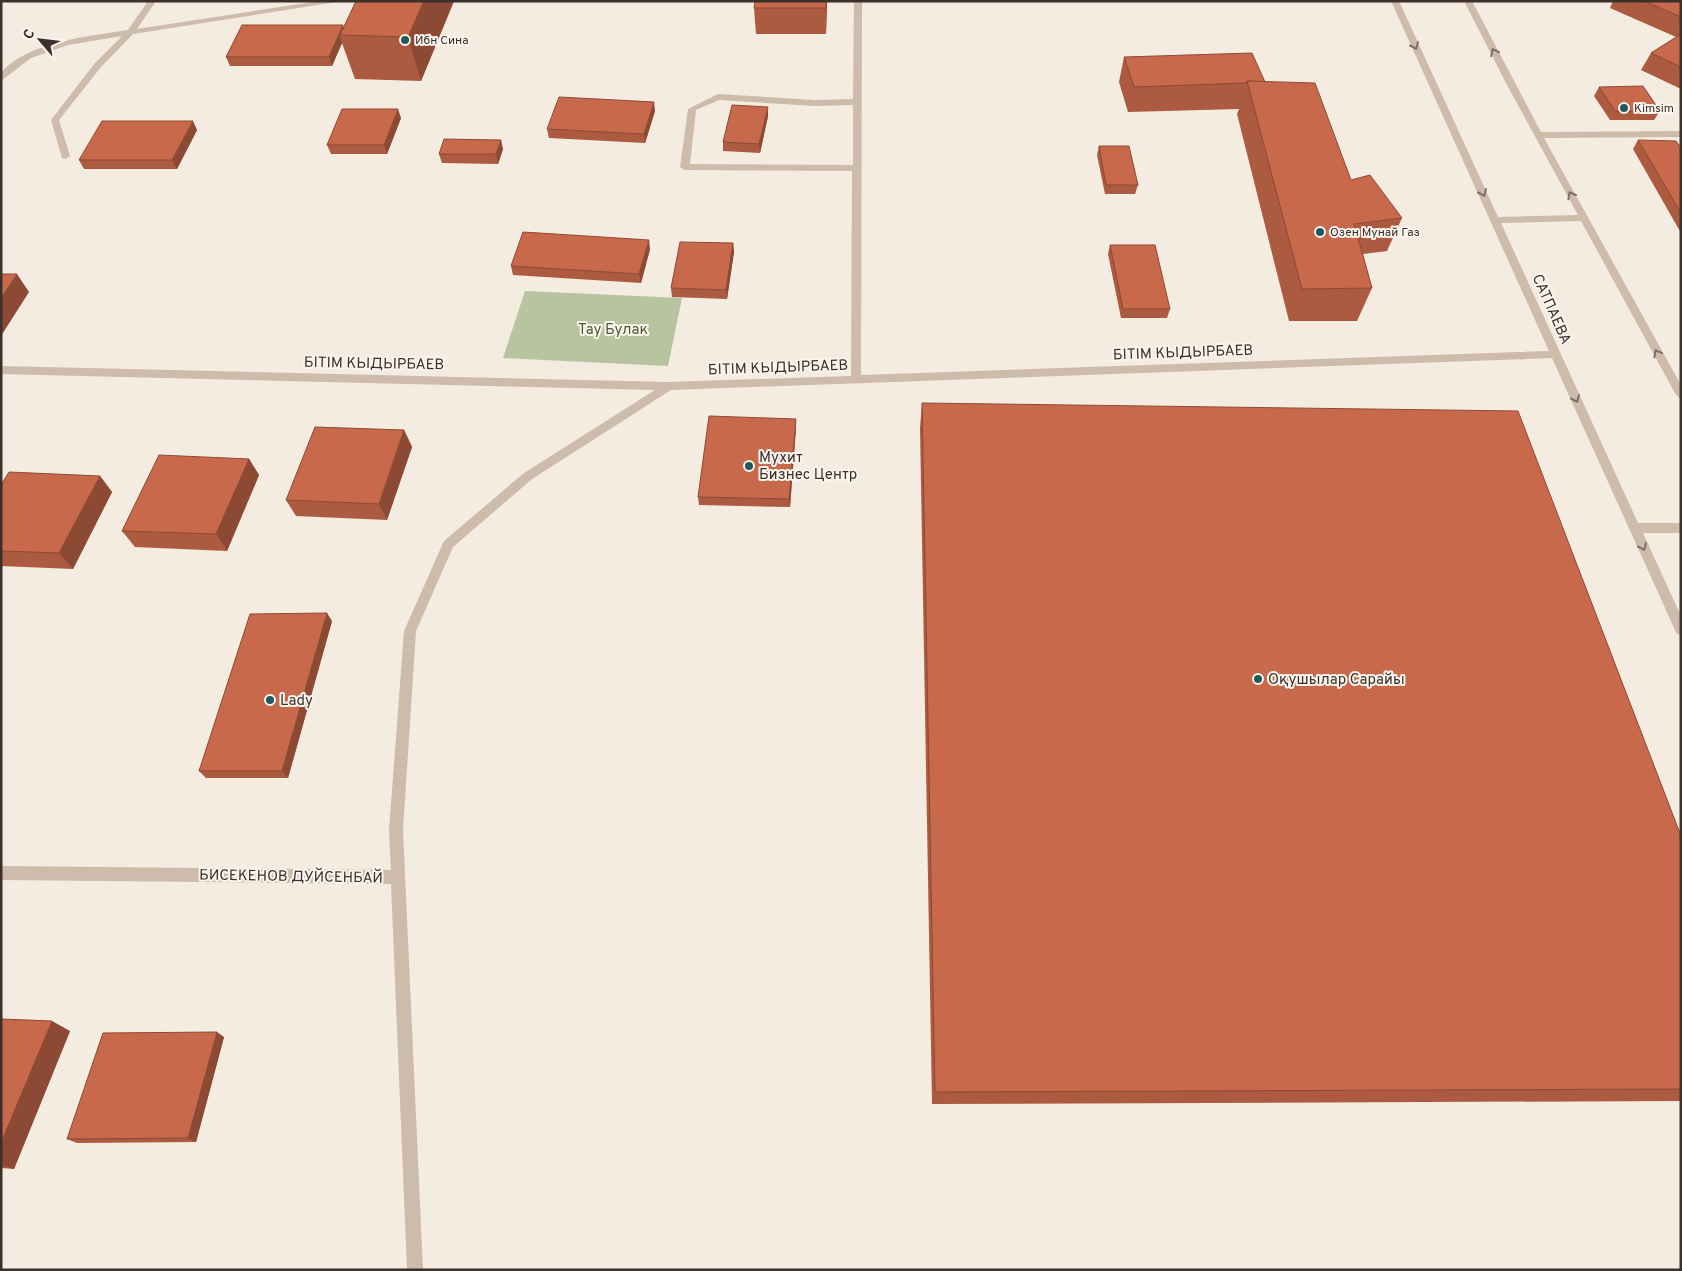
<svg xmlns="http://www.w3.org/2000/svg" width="1682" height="1271" viewBox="0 0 1682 1271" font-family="Overpass,sans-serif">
	<rect width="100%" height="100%" fill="#f4ebe1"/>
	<polygon fill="#b8c4a0" points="525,291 682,298 668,366 503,358"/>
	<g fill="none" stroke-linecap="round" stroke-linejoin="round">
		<g fill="#cdbbac" fill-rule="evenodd">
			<path d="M148 1H156L137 29 319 1H343L133 34 101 67 59 120 70 156 65 159 62 158 51 120 95 63 122 36 68 45 31 58 1 81V72C33 40 86 37 128 30Z"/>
			<path d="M854 1H862L861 375 1549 351 1391 1H1399L1498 217 1578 215 1507 85 1464 1H1472L1541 132 1681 131V137L1544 138 1681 385V399L1676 395 1581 221 1501 223 1638 523H1681V533H1643L1681 616V635L1677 634 1675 630 1552 358 671 390 532 479 453 547 416 631 403 830 423 1270H407L391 884 1 880V866L391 870 389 830 404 631 444 541 524 473 655 390 1 374V366L669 382 851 376 852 171 685 170 680 167 688 109 718 94 815 100 853 99ZM719 100 815 106 853 105V165L690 164 696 110Z"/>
		</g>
	</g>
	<g fill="#ac5a40">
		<polygon points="356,1 454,1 421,81 355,79 342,43 332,66 230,66 226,57 344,27"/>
		<polygon points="827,1 826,34 756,34 754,8"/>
		<polygon points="1613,1 1681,1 1681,89 1641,70 1651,53 1676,37 1610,8"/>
		<polygon points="1124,57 1265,82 1351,180 1402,218 1387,251 1363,254 1372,288 1357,321 1289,321 1237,114 1239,109 1128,112 1119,82"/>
		<polygon points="1599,87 1660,111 1654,120 1610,120 1594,96"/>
		<polygon points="655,111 645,143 549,138 547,129"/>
		<polygon points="768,116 760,153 723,151 723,142"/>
		<polygon points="401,118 387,154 331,154 327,145"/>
		<polygon points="197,130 177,169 84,169 79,160"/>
		<polygon points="1638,140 1681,148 1681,233 1633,149"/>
		<polygon points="1099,146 1138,185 1135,194 1105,194 1097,155"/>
		<polygon points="503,149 498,164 442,163 439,154"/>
		<polygon points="733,243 734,252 727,299 672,297 671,288"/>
		<polygon points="1110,245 1170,309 1167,318 1121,318 1108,254"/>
		<polygon points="650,249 641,283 513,275 511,266"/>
		<polygon points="922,403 1681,836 1681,1101 932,1104 920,428"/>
		<polygon points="796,427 790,507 699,505 698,497"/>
		<polygon points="404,430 412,447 387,520 296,516 286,500"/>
		<polygon points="249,459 259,475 227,551 135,547 122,531"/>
		<polygon points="100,476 112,492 73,569 1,566 1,485"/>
		<polygon points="332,621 288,778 206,778 199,771"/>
		<polygon points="1,1019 70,1031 14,1169 1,1168"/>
		<polygon points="224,1037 196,1142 77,1143 67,1139"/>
	</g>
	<g fill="#8c4a34">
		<polygon points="424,1 454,1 421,81 408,37"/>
		<polygon points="826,1 827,1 826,34"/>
		<polygon points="343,25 346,34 340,35 342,43 332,66 329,57"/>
		<polygon points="654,102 655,111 645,143 644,134"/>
		<polygon points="768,107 768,116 760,153 759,144"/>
		<polygon points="398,109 401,118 387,154 384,145"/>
		<polygon points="193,121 197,130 177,169 172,160"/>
		<polygon points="501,140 503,149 498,164 496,154"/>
		<polygon points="649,240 650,249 641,283 639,274"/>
		<polygon points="733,243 734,252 727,299 726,290"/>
		<polygon points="17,274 29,292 1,336 1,298"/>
		<polygon points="796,419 796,427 790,507 789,499"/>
		<polygon points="404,430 412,447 387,520 379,504"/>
		<polygon points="249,459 259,475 227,551 216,534"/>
		<polygon points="100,476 112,492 73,569 59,553"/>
		<polygon points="327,613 332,621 288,778 282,771"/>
		<polygon points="52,1021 70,1031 14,1169 1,1165 1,1143"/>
		<polygon points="217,1032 224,1037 196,1142 188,1138"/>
	</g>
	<g fill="#c8694b" stroke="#8c4a34">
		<polygon points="356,1 424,1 408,37 340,35"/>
		<polygon points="755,1 826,1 826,8 754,8"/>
		<polygon points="1644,1 1681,1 1681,17"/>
		<polygon points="242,25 343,25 329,57 226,57"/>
		<polygon points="1681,34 1681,67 1651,53"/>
		<polygon points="1252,53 1265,82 1247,81 1246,83 1134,87 1124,57"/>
		<polygon points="1247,81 1315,83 1351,180 1370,175 1402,218 1354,224 1372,288 1302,289"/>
		<polygon points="1643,86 1660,111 1615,111 1599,87"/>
		<polygon points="559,97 654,102 644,134 547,129"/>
		<polygon points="732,105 768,107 759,144 723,142"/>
		<polygon points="342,109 398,109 384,145 327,145"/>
		<polygon points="102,121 193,121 172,160 79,160"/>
		<polygon points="444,139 501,140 496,154 439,154"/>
		<polygon points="1638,140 1676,141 1681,148 1681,213"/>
		<polygon points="1099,146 1129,146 1138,185 1106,185"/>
		<polygon points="523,232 649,240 639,274 511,266"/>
		<polygon points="680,242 733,243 726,290 671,288"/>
		<polygon points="1110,245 1155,245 1170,309 1123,309"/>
		<polygon points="1,274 17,274 1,298"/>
		<polygon points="922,403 1518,411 1681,836 1681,1089 935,1092"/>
		<polygon points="709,416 796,419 789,499 698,497"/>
		<polygon points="315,427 404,430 379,504 286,500"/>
		<polygon points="159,455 249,459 216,534 122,531"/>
		<polygon points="9,472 100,476 59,553 1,551 1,485"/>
		<polygon points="327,613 282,771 199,771 250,614"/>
		<polygon points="1,1019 52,1021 1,1143"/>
		<polygon points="217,1032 188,1138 67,1139 103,1033"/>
	</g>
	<defs><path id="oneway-chevron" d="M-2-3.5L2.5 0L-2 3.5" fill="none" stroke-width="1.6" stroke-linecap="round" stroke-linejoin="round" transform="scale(1.25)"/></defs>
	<g stroke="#7d6f65">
		<use href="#oneway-chevron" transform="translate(1415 46) rotate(66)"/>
		<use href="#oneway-chevron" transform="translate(1494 52) rotate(-117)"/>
		<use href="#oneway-chevron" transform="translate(1483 193) rotate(66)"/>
		<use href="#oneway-chevron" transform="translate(1571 195) rotate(-119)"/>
		<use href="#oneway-chevron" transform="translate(1657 353) rotate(-119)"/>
		<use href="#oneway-chevron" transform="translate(1576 399) rotate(66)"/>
		<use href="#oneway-chevron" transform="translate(1643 547) rotate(66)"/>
	</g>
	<g fill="#1f5a5e" stroke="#fbf5ee" stroke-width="2">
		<circle cx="405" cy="40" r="5"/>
		<circle cx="1624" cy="108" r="5"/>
		<circle cx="1320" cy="232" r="5"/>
		<circle cx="749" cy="466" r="5"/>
		<circle cx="1258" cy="679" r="5"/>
		<circle cx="270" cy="700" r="5"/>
	</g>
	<g text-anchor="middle" stroke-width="4" stroke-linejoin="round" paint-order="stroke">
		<g font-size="12" fill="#3b302b" stroke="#fbf5ee" text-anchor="start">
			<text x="415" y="44">Ибн Сина</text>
			<text x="1634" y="112">Kimsim</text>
			<text x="1330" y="236">Озен Мунай Газ</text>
		</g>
		<g font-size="15" fill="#3b302b" stroke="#fbf5ee">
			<text transform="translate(1552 309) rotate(66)" y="5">САТПАЕВА</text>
			<text transform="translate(1183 352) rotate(-2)" y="5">БIТIМ КЫДЫРБАЕВ</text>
			<text transform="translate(374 363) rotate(1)" y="5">БIТIМ КЫДЫРБАЕВ</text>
			<text transform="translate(778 367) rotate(-2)" y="5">БIТIМ КЫДЫРБАЕВ</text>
			<text transform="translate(291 876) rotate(1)" y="5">БИСЕКЕНОВ ДУЙСЕНБАЙ</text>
		</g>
		<g font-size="15" fill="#4a5a2e" stroke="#fbf5ee">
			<text x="613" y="334">Тау Булак</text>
		</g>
		<g font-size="15" fill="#3b302b" stroke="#fbf5ee" text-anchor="start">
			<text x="759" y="462">Мухит<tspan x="759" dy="17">Бизнес Центр</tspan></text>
			<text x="1268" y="684">Оқушылар Сарайы</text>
			<text x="280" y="705">Lady</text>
		</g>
	</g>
	<rect width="1682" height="1271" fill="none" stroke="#3b302b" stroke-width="5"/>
	<g transform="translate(40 40) rotate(298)" stroke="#fbf5ee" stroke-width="4" paint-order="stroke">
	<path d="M0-4L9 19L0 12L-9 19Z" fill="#3b302b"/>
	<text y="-8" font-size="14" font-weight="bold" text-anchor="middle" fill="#3b302b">С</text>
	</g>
</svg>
